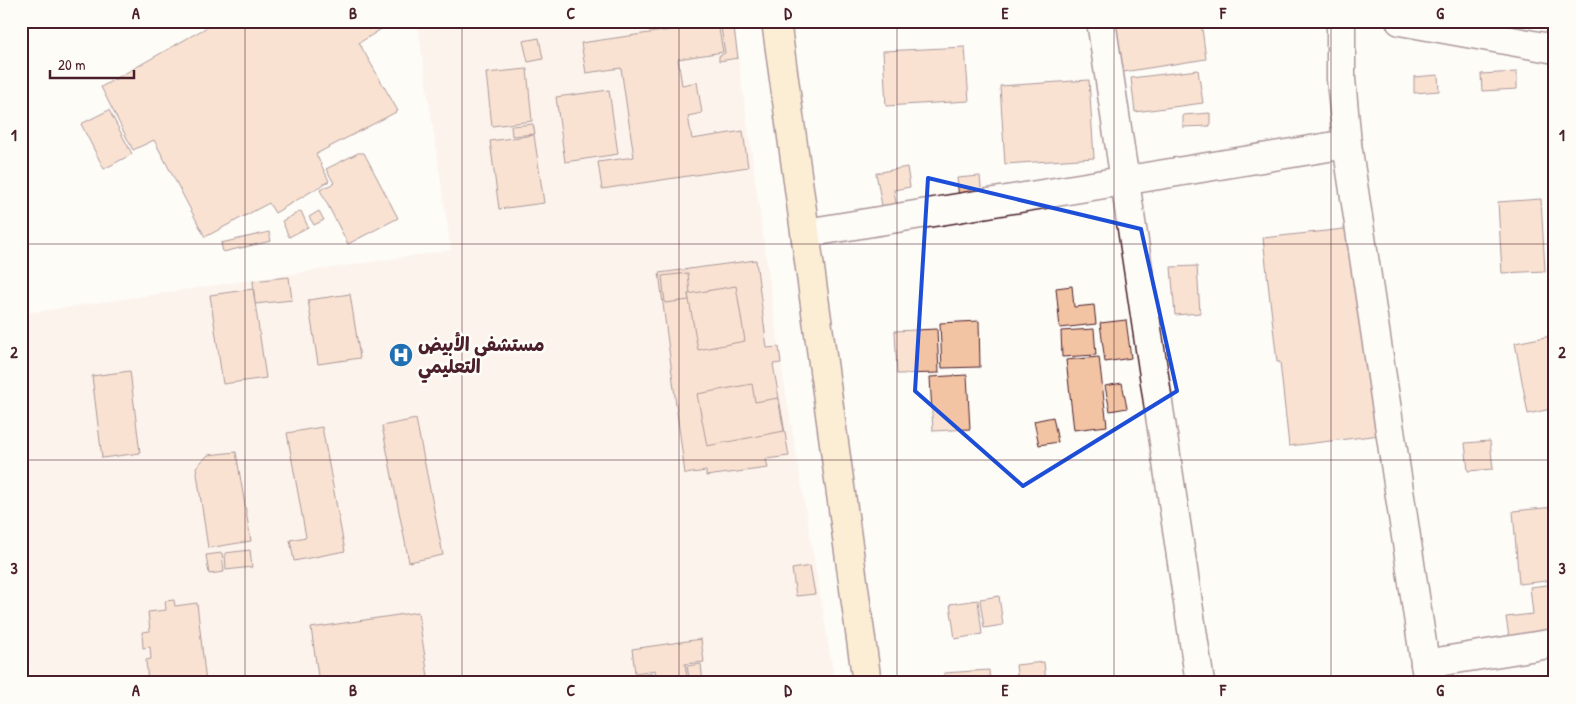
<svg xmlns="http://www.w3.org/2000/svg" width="1576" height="704" viewBox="0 0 1576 704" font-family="'Patrick Hand','Playpen Sans Arabic',sans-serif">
	<rect width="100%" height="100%" fill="#fdfcf7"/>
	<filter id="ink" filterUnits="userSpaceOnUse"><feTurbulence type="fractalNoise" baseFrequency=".02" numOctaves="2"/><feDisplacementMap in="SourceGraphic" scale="10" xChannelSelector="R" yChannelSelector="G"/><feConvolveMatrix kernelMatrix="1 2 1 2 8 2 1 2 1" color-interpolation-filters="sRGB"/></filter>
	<g filter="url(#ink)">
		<polygon fill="#faebde" points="417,21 733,21 781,363 835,683 32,683 21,610 21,314 451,250"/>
		<g fill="#f3c4a3" stroke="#4a1f2b">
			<polygon points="218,21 357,21 358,24 363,21 394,21 359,43 398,111 316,154 329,181 275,213 269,203 205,237 154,140 133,150 101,87"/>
			<polygon points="720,21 733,21 738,58 719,61 719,56 725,53"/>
			<polygon points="1115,21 1201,21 1206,59 1123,72"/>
			<polygon points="718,23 723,52 678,59 682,85 697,82 702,113 688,116 692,139 743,131 748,167 602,189 598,162 634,157 621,68 586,73 581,43"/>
			<polygon points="539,38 543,59 528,62 523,41"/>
			<polygon points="965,47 969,101 886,106 883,51"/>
			<polygon points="527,69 532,121 492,126 486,73"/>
			<polygon points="1198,70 1203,103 1135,112 1131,78"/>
			<polygon points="1517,72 1517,89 1482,91 1481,74"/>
			<polygon points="1438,75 1439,91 1414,93 1414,77"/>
			<polygon points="1089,80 1094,158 1005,164 1000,86"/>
			<polygon points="609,90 618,154 565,162 556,97"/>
			<polygon points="109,110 132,154 104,169 81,124"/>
			<polygon points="1210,113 1210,126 1183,127 1183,115"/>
			<polygon points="533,124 535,134 512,136 511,126"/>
			<polygon points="534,135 544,203 499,209 490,141"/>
			<polygon points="1555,135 1555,167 1551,136"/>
			<polygon points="358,153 364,153 398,218 348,244 320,190 334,183 326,169"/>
			<polygon points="907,167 910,187 894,190 897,209 883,211 876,173"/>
			<polygon points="980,176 983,207 960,210 957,178"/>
			<polygon points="1541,199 1545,271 1502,273 1498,202"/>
			<polygon points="301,211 308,227 289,237 282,221"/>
			<polygon points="319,211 324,220 314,225 309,217"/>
			<polygon points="1353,228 1380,435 1289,446 1280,362 1277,362 1263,238"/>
			<polygon points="269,232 271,241 223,252 221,243"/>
			<polygon points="756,260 767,348 779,347 781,363 773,364 789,456 766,459 768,468 706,476 706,471 685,474 659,273"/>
			<polygon points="1197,266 1200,313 1175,315 1171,267"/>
			<polygon points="688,273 690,294 688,294 689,300 665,303 662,276"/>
			<polygon points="289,277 292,300 255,304 253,281"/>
			<polygon points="736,286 745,341 698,350 688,294"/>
			<polygon points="1072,286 1074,307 1094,305 1096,324 1060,328 1056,288"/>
			<polygon points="253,289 266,378 223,384 210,295"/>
			<polygon points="350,294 360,358 318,364 308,300"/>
			<polygon points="1126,320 1131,358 1105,362 1100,323"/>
			<polygon points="979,321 980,367 942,368 940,323"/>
			<polygon points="937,329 939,373 897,374 895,331"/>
			<polygon points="1094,329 1096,355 1062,357 1061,331"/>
			<polygon points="1555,335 1555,408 1528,414 1515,343"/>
			<polygon points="1099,357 1107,426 1074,430 1066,360"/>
			<polygon points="130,371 140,453 102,458 92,376"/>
			<polygon points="967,375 970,429 933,431 930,377"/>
			<polygon points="1122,383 1127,408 1110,411 1105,386"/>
			<polygon points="752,384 755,402 778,398 784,431 707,446 697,394"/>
			<polygon points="1053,417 1058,442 1039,445 1034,421"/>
			<polygon points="416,419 443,555 409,562 382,426"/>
			<polygon points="322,427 345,551 294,561 290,540 306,537 287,433"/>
			<polygon points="1490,441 1493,469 1468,471 1465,443"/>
			<polygon points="236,452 251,541 208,548 196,467 208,455"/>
			<polygon points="1555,507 1555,580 1519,584 1513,511"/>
			<polygon points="250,550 252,567 226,570 225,553"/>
			<polygon points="222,553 224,572 209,574 206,555"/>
			<polygon points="810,566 815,594 796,596 792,569"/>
			<polygon points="1555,584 1555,632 1509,637 1506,617 1533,614 1530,587"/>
			<polygon points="999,596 1003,625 984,628 980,599"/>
			<polygon points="174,600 175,606 197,603 206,683 148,683 146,660 151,659 150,647 143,648 142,632 150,631 148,612 166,610 165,601"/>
			<polygon points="978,600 982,634 955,639 950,604"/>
			<polygon points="418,612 429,683 319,683 311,628"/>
			<polygon points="701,639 704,662 685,664 688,683 657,683 655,670 635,673 632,649"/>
			<polygon points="1044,662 1046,683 1018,683 1016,665"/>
			<polygon points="701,664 703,683 690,683 687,666"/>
			<polygon points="989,670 990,683 944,683 944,673"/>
			<polygon points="652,673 653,683 636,683 635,676"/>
		</g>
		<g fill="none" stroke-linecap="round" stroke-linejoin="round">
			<g stroke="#4a1f2b" stroke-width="31">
				<g id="minor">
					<polyline points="1101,21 1200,683"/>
					<polyline points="1341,21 1341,79 1347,144 1428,683"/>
					<polyline points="1400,21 1555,49"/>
					<polyline points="806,233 1347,144"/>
					<polyline points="1425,664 1555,643"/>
				</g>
			</g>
			<g stroke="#4a1f2b" stroke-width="31">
				<polyline id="major" points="776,21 867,683"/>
			</g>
			<use href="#minor" stroke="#fdfcf7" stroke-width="28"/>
			<use href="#major" stroke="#fbddab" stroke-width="28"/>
		</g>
	</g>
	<path d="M0 0H1576V704H0ZM928 178 1141 229 1177 391 1023 486 915 391Z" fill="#fdfcf7" fill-opacity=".55" fill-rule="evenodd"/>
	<path fill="none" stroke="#1d4ed8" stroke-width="4" stroke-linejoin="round" d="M928 178 1141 229 1177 391 1023 486 915 391Z"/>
	<path fill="none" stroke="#4a1f2b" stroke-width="1" stroke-opacity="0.55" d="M245 21V683M462 21V683M679 21V683M897 21V683M1114 21V683M1331 21V683M21 244H1555M21 460H1555"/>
	<defs>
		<g id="hospital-disc" transform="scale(1.25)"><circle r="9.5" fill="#1f6fb2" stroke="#fdfcf7"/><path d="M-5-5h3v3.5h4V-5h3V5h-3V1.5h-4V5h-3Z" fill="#fff"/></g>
	</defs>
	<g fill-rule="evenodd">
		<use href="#hospital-disc" x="401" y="355"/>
	</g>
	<g text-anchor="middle" stroke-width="5" stroke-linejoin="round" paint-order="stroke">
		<g font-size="19" font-weight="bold" fill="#4a1f2b" stroke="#fdfcf7" text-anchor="start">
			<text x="418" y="351">مستشفى الأبيض<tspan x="418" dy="22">التعليمي</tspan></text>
		</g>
	</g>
	<rect width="1576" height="704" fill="none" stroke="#fdfcf7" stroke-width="55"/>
	<path d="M50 70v8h84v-8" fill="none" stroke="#4a1f2b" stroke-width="2.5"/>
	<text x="58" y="70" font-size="15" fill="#4a1f2b" stroke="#fdfcf7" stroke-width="4" paint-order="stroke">20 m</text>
	<rect x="28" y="28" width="1520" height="648" fill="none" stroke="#4a1f2b" stroke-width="2"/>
	<g font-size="16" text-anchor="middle" font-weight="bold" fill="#4a1f2b">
		<text x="136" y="19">A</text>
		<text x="353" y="19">B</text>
		<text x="571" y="19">C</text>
		<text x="788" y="19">D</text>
		<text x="1005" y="19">E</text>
		<text x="1223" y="19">F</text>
		<text x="1440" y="19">G</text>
		<text x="14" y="141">1</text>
		<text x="1562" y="141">1</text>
		<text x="14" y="358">2</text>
		<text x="1562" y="358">2</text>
		<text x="14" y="574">3</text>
		<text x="1562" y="574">3</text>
		<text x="136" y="696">A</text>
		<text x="353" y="696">B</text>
		<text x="571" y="696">C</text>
		<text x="788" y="696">D</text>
		<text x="1005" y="696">E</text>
		<text x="1223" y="696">F</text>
		<text x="1440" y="696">G</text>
	</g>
</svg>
